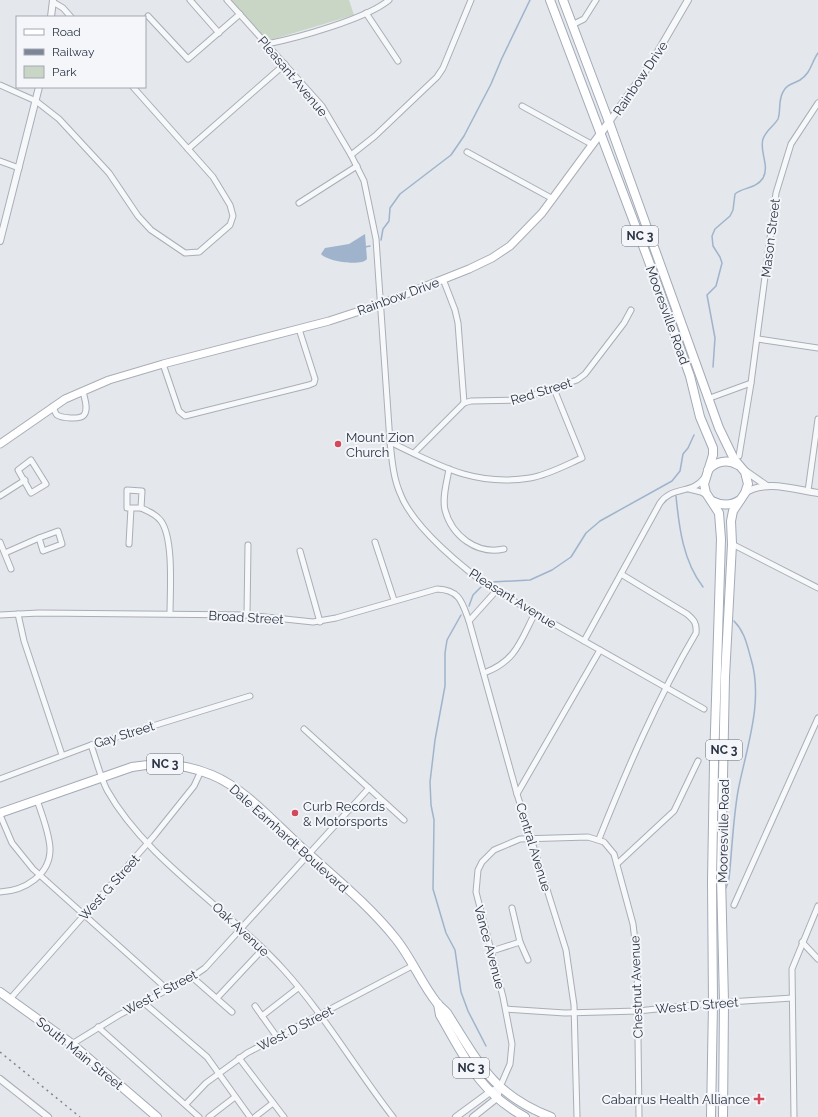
<svg xmlns="http://www.w3.org/2000/svg" width="818" height="1117" viewBox="0 0 818 1117" font-family="Raleway,sans-serif">
	<rect width="100%" height="100%" fill="#e4e7ec"/>
	<polygon fill="#c9d6c5" points="231,0 349,0 354,15 267,41"/>
	<path fill="#9fb4cc" d="M365 234 367 259C361 267 326 261 321 254L325 248 349 244Z"/>
	<g fill="none" stroke-linecap="round" stroke-linejoin="round">
		<g stroke="#9fb4cc" stroke-width="1.5">
			<polyline points="381,240 383,229 389,221 390,208 400,194 451,155 464,136 491,84 502,58 530,0"/>
			<polyline points="365,247 370,246"/>
			<path d="M713 367 715 338 707 295 716 286 722 263 720 257 713 246 712 236 715 229 730 216 733 210 735 194C743 187 756 189 763 178 770 166 759 151 763 139 766 130 774 126 778 119 781 111 778 100 783 92 787 84 793 84 800 80 811 73 811 63 818 53"/>
			<path d="M676 496C679 527 683 561 703 587"/>
			<polyline points="491,582 530,580 552,570 571,557 586,533 600,521 672,481 680,471 683,454 688,448 694,435"/>
			<polyline points="469,606 473,595 481,587"/>
			<polyline points="461,615 447,640 445,653 445,686 435,740 430,782 431,805 434,820 433,889 446,933 455,950 461,992 468,1011 486,1046"/>
			<path d="M726 888 729 879C732 850 733 820 738 791 746 749 764 702 751 659 747 645 745 632 734 621"/>
		</g>
		<g stroke="#a9aeb7" stroke-width="7">
			<g id="minor">
				<polyline points="190,0 219,33"/>
				<path d="M227 0 322 106 351 155 364 181 376 239 390 442C392 459 393 477 400 493 413 528 466 571 496 591L704 709"/>
				<polyline points="53,2 63,8 71,17"/>
				<polyline points="366,13 398,61"/>
				<polyline points="148,16 188,59 240,14"/>
				<polyline points="572,25 584,19 596,0"/>
				<path d="M267 44C297 38 366 19 389 0"/>
				<polyline points="0,85 36,101 59,119 109,173 138,216 151,230 185,253 199,252 230,225 233,216 230,205 213,177 133,87"/>
				<polyline points="522,106 593,145"/>
				<polyline points="188,149 285,64"/>
				<polyline points="467,152 553,199"/>
				<polyline points="351,155 375,136 437,77 443,68 471,0"/>
				<polyline points="0,161 19,168"/>
				<polyline points="299,203 357,166"/>
				<polyline points="443,279 455,310 458,323 464,403"/>
				<polyline points="758,339 818,348"/>
				<polyline points="163,364 179,411 185,416 309,385 314,383 315,379 299,329"/>
				<polyline points="710,398 751,383 776,193 791,144 818,103"/>
				<path d="M53 406C54 409 55 413 57 415 62 418 80 420 84 415 89 409 84 397 83 391"/>
				<path d="M390 442C438 465 474 487 530 478 548 475 566 465 582 458L554 389"/>
				<polyline points="414,453 464,403 471,401 519,400 577,380 585,374 624,323 631,310"/>
				<polyline points="739,456 751,383"/>
				<polygon points="31,460 46,484 31,493 18,470"/>
				<path d="M449 469C447 482 442 497 445 510 452 536 477 555 504 549"/>
				<polyline points="689,489 701,492 707,495"/>
				<polyline points="808,491 818,419"/>
				<polyline points="0,496 25,480"/>
				<path d="M141 508C148 511 156 514 161 521 174 539 170 592 170 614"/>
				<polygon points="58,531 62,544 43,551 39,538"/>
				<polyline points="0,542 11,569"/>
				<polyline points="375,542 394,600"/>
				<polyline points="129,544 131,508 127,508 127,490 142,491 141,508 131,508"/>
				<polyline points="732,544 818,588"/>
				<polyline points="300,551 320,622"/>
				<polyline points="5,553 39,538"/>
				<polyline points="496,591 469,621 517,794 566,950 574,1005 577,1117"/>
				<polyline points="18,614 24,641 62,755"/>
				<path d="M0 615 39 613 247 615 313 622 336 618 437 589C460 590 462 602 469 621"/>
				<polyline points="247,615 248,545"/>
				<path d="M584 641 660 503C673 485 692 495 704 478"/>
				<path d="M484 673C516 661 520 642 535 613"/>
				<polyline points="304,729 404,820"/>
				<path d="M91 745C96 759 100 776 107 790 147 861 229 909 283 969 324 1014 355 1068 393 1117"/>
				<polyline points="0,779 91,745 250,696"/>
				<polyline points="517,794 600,650"/>
				<polyline points="0,815 12,843 33,869 168,990"/>
				<path d="M599 839C627 769 657 699 696 633 697 623 694 620 687 614L621 574"/>
				<polyline points="617,864 674,811 698,761"/>
				<path d="M0 892C24 891 51 875 50 848 49 832 42 815 37 800"/>
				<polyline points="734,905 818,718"/>
				<polyline points="520,942 528,960"/>
				<polyline points="802,942 818,959"/>
				<polyline points="492,951 520,942 512,908"/>
				<polyline points="192,977 232,1012"/>
				<polyline points="217,998 263,949"/>
				<polyline points="10,999 154,836 194,786 201,771"/>
				<polyline points="143,1002 207,1057 250,1117"/>
				<polyline points="255,1006 277,1037"/>
				<polyline points="506,1009 565,1013 638,1011 713,1003 792,998"/>
				<polyline points="262,1016 298,988"/>
				<polyline points="98,1027 199,1117"/>
				<polyline points="72,1044 119,1015 192,977 205,968 369,788"/>
				<polyline points="239,1058 284,1117"/>
				<polyline points="500,1087 510,1064 512,1044 503,997 476,892 478,870 482,862 494,850 520,839 588,837 604,842 614,854 633,924 637,958 639,1117"/>
				<polyline points="186,1104 206,1083 247,1053 414,965"/>
				<polyline points="209,1117 235,1097"/>
				<polyline points="255,1117 273,1103"/>
				<polyline points="794,1117 792,969 818,906"/>
			</g>
		</g>
		<g stroke="#a9aeb7" stroke-width="8">
			<g id="tertiary">
				<polyline points="51,17 53,0"/>
				<polyline points="609,122 653,60 688,0"/>
				<polyline points="0,241 39,87"/>
				<polyline points="744,470 767,486"/>
				<path d="M745 493C765 479 796 490 818 493"/>
				<polyline points="0,1079 48,1117"/>
				<polyline points="456,1117 490,1092 500,1087"/>
				<polyline points="473,1117 497,1098 500,1087"/>
			</g>
		</g>
		<g stroke="#a9aeb7" stroke-width="9">
			<polyline id="secondary" points="0,444 65,399 109,380 163,364 329,321 381,304 469,269 492,258 510,246 542,213 609,122"/>
		</g>
		<g stroke="#a3abb8" stroke-width="10">
			<g id="primary">
				<polyline points="550,0 648,259 690,376 700,417 713,448 713,455 704,484 706,493 719,513 721,539 714,763 712,882 713,1003 711,1117"/>
				<polyline points="563,0 609,122 719,428 734,459 745,472 748,484 745,493 733,511 731,521 732,544 725,677 721,876 724,1002 723,1117"/>
				<path d="M708 470C716 461 728 459 738 465"/>
				<path d="M712 501C722 506 731 506 740 500"/>
				<path d="M0 813 132 767C160 762 186 764 212 775 244 788 275 823 301 847 333 876 369 905 396 939 412 959 421 983 437 1003 440 1007 444 1009 447 1013 479 1063 492 1094 551 1117"/>
				<polyline points="0,992 72,1044 157,1117"/>
				<path d="M438 1004 440 1015C465 1058 479 1092 525 1117"/>
			</g>
		</g>
		<use href="#minor" stroke="#f7f8fa" stroke-width="5"/>
		<use href="#tertiary" stroke="#f7f8fa" stroke-width="6"/>
		<use href="#secondary" stroke="#fff" stroke-width="7"/>
		<use href="#primary" stroke="#fff" stroke-width="8"/>
		<polyline stroke="#7d8696" stroke-width="1.5" stroke-dasharray="2 4" stroke-linecap="butt" points="0,1052 80,1117"/>
	</g>
	<g fill="#d1495b" stroke="#f4f6f9" stroke-width="1.5">
		<circle cx="338" cy="444" r="4"/>
		<circle cx="295" cy="813" r="4"/>
		<path d="M757 1093h4v4h4v4h-4v4h-4v-4h-4v-4h4z"/>
	</g>
	<g text-anchor="middle" stroke-width="4" stroke-linejoin="round" paint-order="stroke">
		<g fill="#f4f6f9" stroke="#676e7b" stroke-width="1">
			<rect x="622" y="226" width="36" height="20" rx="3"/>
			<rect x="706" y="740" width="36" height="20" rx="3"/>
			<rect x="147" y="754" width="36" height="20" rx="3"/>
			<rect x="453" y="1058" width="36" height="20" rx="3"/>
		</g>
		<g font-size="12" font-weight="bold" fill="#2b3445">
			<text x="640" y="240">NC 3</text>
			<text x="724" y="754">NC 3</text>
			<text x="165" y="768">NC 3</text>
			<text x="471" y="1072">NC 3</text>
		</g>
		<g font-size="13" fill="#2b3445" stroke="#f4f6f9">
			<text transform="translate(293 76) rotate(50)" y="5">Pleasant Avenue</text>
			<text transform="translate(640 78) rotate(-56)" y="5">Rainbow Drive</text>
			<text transform="translate(770 238) rotate(-83)" y="5">Mason Street</text>
			<text transform="translate(398 296) rotate(-20)" y="5">Rainbow Drive</text>
			<text transform="translate(668 315) rotate(70)" y="5">Mooresville Road</text>
			<text transform="translate(541 391) rotate(-17)" y="5">Red Street</text>
			<text transform="translate(513 598) rotate(32)" y="5">Pleasant Avenue</text>
			<text transform="translate(246 617) rotate(3)" y="5">Broad Street</text>
			<text transform="translate(124 734) rotate(-17)" y="5">Gay Street</text>
			<text transform="translate(723 831) rotate(-89)" y="5">Mooresville Road</text>
			<text transform="translate(289 838) rotate(42)" y="5">Dale Earnhardt Boulevard</text>
			<text transform="translate(534 847) rotate(73)" y="5">Central Avenue</text>
			<text transform="translate(109 887) rotate(-48)" y="5">West G Street</text>
			<text transform="translate(241 929) rotate(43)" y="5">Oak Avenue</text>
			<text transform="translate(490 947) rotate(75)" y="5">Vance Avenue</text>
			<text transform="translate(636 987) rotate(-92)" y="5">Chestnut Avenue</text>
			<text transform="translate(160 992) rotate(-28)" y="5">West F Street</text>
			<text transform="translate(697 1005) rotate(-5)" y="5">West D Street</text>
			<text transform="translate(295 1028) rotate(-27)" y="5">West D Street</text>
			<text transform="translate(80 1053) rotate(39)" y="5">South Main Street</text>
		</g>
		<g font-size="13" fill="#2b3445" stroke="#f4f6f9" text-anchor="start">
			<text x="346" y="442">Mount Zion<tspan x="346" dy="15">Church</tspan></text>
			<text x="303" y="811">Curb Records<tspan x="303" dy="15">&amp; Motorsports</tspan></text>
			<text x="750" y="1104" text-anchor="end">Cabarrus Health Alliance</text>
		</g>
	</g>
	<rect x="16" y="16" width="130" height="72" fill="#f4f6f9" stroke="#a4a8b1"/>
	<rect x="24" y="29" width="20" height="6" fill="#ffffff" stroke="#a4a8b1"/>
	<text x="52" y="36" font-size="12" fill="#2b3445">Road</text>
	<rect x="24" y="49" width="20" height="6" fill="#7d8696" stroke="#a4a8b1"/>
	<text x="52" y="56" font-size="12" fill="#2b3445">Railway</text>
	<rect x="24" y="66" width="20" height="12" fill="#c9d6c5" stroke="#a4a8b1"/>
	<text x="52" y="76" font-size="12" fill="#2b3445">Park</text>
</svg>
